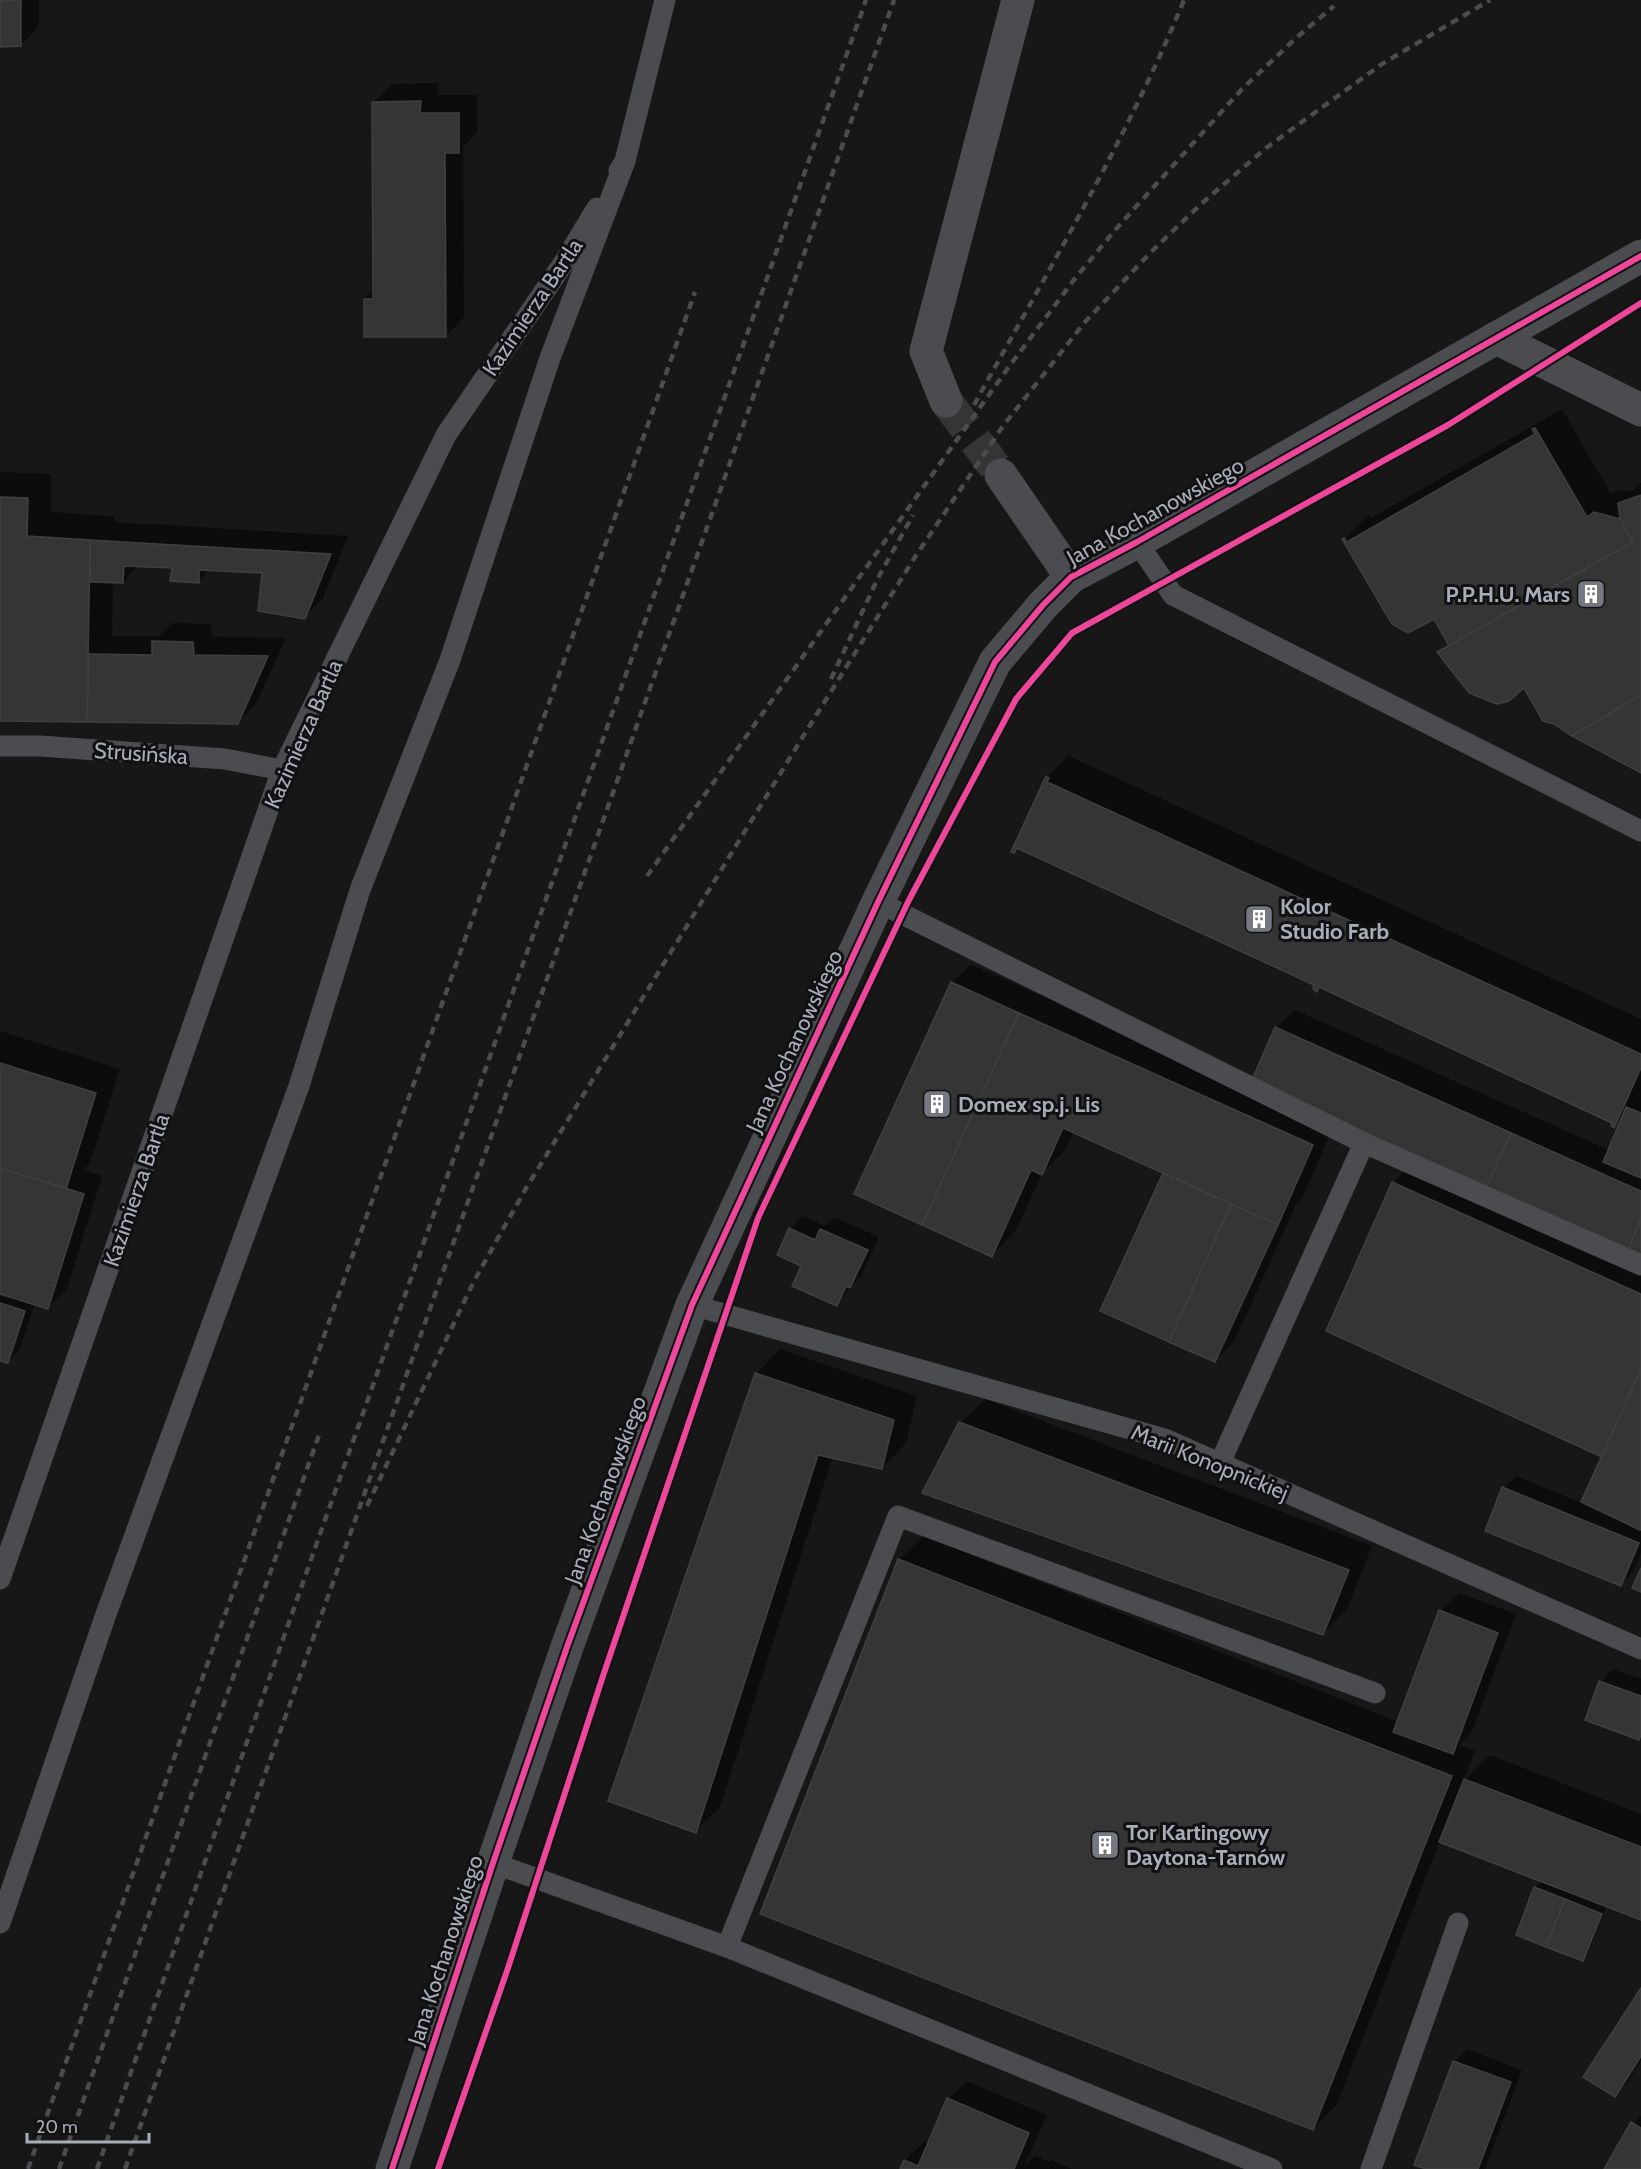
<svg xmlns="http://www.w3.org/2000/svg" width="1641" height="2169" viewBox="0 0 1641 2169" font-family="Cabin,sans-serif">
	<rect width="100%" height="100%" fill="#171717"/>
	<g fill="#0007">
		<polygon points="0,0 39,0 39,26 21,45 0,45"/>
		<polygon points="439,83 438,95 477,95 477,133 463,147 464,317 446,336 365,299 374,290 373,103 392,84"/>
		<polygon points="1562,409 1611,494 1620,489 1631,492 1641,482 1641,771 1525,686 1439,652 1449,643 1435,617 1344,540 1369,514 1371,518"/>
		<polygon points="0,472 51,474 51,512 114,516 114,522 348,536 323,598 304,617 264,572 210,569 198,581 173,567 139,565 123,582 113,581 112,636 159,636 172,623 211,624 212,637 286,638 256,704 237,723 0,719"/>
		<polygon points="1071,753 1071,757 1641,1019 1641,1553 1633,1572 1621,1585 1504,1488 1516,1476 1582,1503 1604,1456 1393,1183 1417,1158 1337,1118 1302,1199 1296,1205 1234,1342 1215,1361 1165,1173 1074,1131 1066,1149 1043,1172 1016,1230 992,1255 952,983 971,964 1039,995 1045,989 1252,1082 1276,1028 1295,1010 1609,1150 1623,1116 1614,1126 1614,1122 1320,986 1317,990 1316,984 1019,847 1014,851 1047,777"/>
		<polygon points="0,1031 120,1069 90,1163 83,1170 102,1176 67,1289 48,1307 35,1303 20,1349 8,1362 0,1359"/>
		<polygon points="802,1216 825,1226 834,1217 879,1237 862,1274 837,1304 803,1266 790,1229"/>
		<polygon points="780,1349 917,1396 906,1443 882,1468 833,1456 720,1807 695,1831 756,1374"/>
		<polygon points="985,1399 1372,1546 1347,1609 1323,1633 960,1423"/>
		<polygon points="923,1536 1399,1722 1440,1611 1459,1593 1516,1614 1471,1734 1459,1745 1475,1751 1463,1782 1490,1755 1641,1814 1641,1918 1607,1905 1588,1953 1583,1959 1536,1888 1543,1881 1440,1841 1337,2104 1313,2129 899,1560"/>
		<polygon points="1613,1669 1641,1679 1641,1736 1639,1738 1600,1682"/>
		<polygon points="1641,1990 1641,2061 1627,2083 1614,2095"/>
		<polygon points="1467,2049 1522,2070 1485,2169 1430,2169 1454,2062"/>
		<polygon points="967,2081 1047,2115 1024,2166 1035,2156 1049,2162 1051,2160 1072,2169 902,2169 905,2160 924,2142 929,2144 948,2099"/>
		<polygon points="1641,2115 1641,2169 1606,2169 1633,2123"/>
	</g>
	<g fill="#353536" stroke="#3f4043" stroke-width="1.5">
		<polygon points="0,0 21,0 21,46 0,47"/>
		<polygon points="421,101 420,113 459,113 459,153 445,153 446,337 364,337 364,299 373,299 372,102"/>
		<polygon points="1535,428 1587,517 1594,512 1620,519 1633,542 1449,646 1434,619 1408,633 1392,624 1342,539 1344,538 1347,542 1535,434 1532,429"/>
		<polygon points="1641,495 1641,695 1572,736 1554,724 1543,721 1524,688 1509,701 1497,704 1469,693 1437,652 1633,542 1620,519 1618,503"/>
		<polygon points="0,497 28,498 27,536 90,540 87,722 0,721"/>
		<polygon points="90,540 331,554 305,619 258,611 262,573 199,570 199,583 170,581 172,568 124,566 123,583 90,582"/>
		<polygon points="152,641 193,642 194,655 268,656 238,724 87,722 89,654 152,655"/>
		<polygon points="1641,695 1641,773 1572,736"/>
		<polygon points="1046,776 1049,778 1047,782 1641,1054 1641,1068 1614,1128 1611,1126 1612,1123 1319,987 1317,992 1313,989 1314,985 1017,848 1014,853 1011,852"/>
		<polygon points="951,982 1019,1013 922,1225 854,1194"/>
		<polygon points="1019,1013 1313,1145 1278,1225 1063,1128 1042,1175 1031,1170 992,1257 922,1225"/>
		<polygon points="1275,1027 1511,1133 1487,1187 1251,1082"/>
		<polygon points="0,1063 96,1093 66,1189 0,1168"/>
		<polygon points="1626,1107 1641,1113 1641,1178 1603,1162"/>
		<polygon points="1511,1133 1641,1191 1641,1219 1627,1252 1487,1187"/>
		<polygon points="0,1168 84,1194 48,1309 0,1294"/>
		<polygon points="1163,1173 1231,1204 1169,1342 1100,1311"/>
		<polygon points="1392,1182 1641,1294 1641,1369 1602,1457 1326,1331"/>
		<polygon points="1231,1204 1278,1225 1215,1362 1169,1342"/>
		<polygon points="1641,1219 1641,1258 1627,1252"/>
		<polygon points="789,1228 815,1240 820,1229 868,1250 850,1288 846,1286 837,1306 792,1286 801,1266 777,1255"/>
		<polygon points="0,1303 25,1311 8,1363 0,1361"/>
		<polygon points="1641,1369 1641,1528 1640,1530 1581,1502"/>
		<polygon points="755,1373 894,1420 882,1469 818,1455 696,1833 608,1801"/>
		<polygon points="959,1422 1349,1570 1323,1635 922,1493"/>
		<polygon points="1502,1487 1639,1543 1621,1586 1485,1531"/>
		<polygon points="898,1559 1452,1776 1313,2130 760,1914"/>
		<polygon points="1641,1568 1641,1592 1632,1588"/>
		<polygon points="1439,1610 1498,1633 1453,1754 1393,1732"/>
		<polygon points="1599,1681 1641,1696 1641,1735 1639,1740 1585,1720"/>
		<polygon points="1464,1779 1641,1847 1641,1920 1439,1842"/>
		<polygon points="1534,1887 1565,1899 1546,1947 1516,1935"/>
		<polygon points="1565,1899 1602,1914 1583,1961 1546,1947"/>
		<polygon points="1641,1988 1641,2056 1615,2097 1583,2077"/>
		<polygon points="1453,2061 1511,2082 1478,2169 1426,2169 1414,2165"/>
		<polygon points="947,2098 1029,2133 1014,2169 900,2169 904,2160 918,2166"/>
		<polygon points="1631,2122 1641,2128 1641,2169 1604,2169"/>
	</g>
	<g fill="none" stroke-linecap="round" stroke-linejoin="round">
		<polyline stroke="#343537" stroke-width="33" stroke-dasharray="33 16" stroke-linecap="butt" points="946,401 1001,475"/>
		<g stroke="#4b4c50" stroke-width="21">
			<polyline points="619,171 625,161 665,0"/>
			<polyline points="1137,542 1173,595 1641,831"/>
			<polyline points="0,746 40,746 225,759 282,770"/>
			<polyline points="878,902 1364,1143 1641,1265"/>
			<polyline points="692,1305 1165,1439 1641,1649"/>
			<polyline points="1220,1463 1364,1143"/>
			<polyline points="0,1579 282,770 446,435 563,264 597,208"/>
			<polyline points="493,1863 727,1947 898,1516 1375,1693"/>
			<polyline points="0,1923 105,1617 299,1086 360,890 450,660 550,358 625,161"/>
			<polyline points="727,1947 1272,2169"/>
			<polyline points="1371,2169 1458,1923"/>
		</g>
		<g stroke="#4b4c50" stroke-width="33">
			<polyline points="1496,338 1641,410"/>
			<polyline points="946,401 926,351 1018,0"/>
			<polyline points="1001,475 1071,577"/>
		</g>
		<polyline stroke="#4b4c50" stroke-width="33" points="392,2169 493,1863 567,1647 692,1305 878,902 995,662 1043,605 1071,577 1137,542 1641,256"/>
		<g stroke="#4b4c4f" stroke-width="4.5" stroke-dasharray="8 6" stroke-linecap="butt">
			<path d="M974 405C1047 272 1126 141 1184 0"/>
			<polyline points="831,679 878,578 913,515"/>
			<polyline points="647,876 1008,368 1073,281 1115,230 1242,89 1296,38 1334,6"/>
			<polyline points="367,1506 474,1281 525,1190 807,730 915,557 1003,426 1085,322 1152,251 1201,204 1266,148 1382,64 1490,0"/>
			<polyline points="28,2169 695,292"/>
			<polyline points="59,2169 319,1435"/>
			<polyline points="97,2169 320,1534 866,0"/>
			<polyline points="125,2169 894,0"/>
		</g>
		<g stroke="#111113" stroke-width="10">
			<g id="cycleway">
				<polyline points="392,2169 493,1863 567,1647 692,1305 878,902 995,662 1043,605 1071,577 1137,542 1641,256"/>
				<polyline points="438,2169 508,1968 603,1676 758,1218 909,900 1016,699 1072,633 1448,425 1641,303"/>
			</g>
		</g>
		<use href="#cycleway" stroke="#ed469a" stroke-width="6"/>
	</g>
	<defs>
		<g id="building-square" transform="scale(1.5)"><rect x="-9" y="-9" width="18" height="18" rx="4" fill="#757880" stroke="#111113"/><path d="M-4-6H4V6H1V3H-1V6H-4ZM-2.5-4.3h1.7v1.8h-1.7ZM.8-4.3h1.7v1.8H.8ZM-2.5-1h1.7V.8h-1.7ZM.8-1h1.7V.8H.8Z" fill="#fff"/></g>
	</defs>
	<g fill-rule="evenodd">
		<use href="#building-square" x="1591" y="594"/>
		<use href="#building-square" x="1259" y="919"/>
		<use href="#building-square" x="937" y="1104"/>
		<use href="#building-square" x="1105" y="1845"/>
	</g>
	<g text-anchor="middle" stroke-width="6" stroke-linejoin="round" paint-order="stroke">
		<g font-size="22" fill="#a8adb8" stroke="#111113">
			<text transform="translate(532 307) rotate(-56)" y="8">Kazimierza Bartla</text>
			<text transform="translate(1155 511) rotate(-29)" y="8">Jana Kochanowskiego</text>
			<text transform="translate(303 734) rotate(-66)" y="8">Kazimierza Bartla</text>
			<text transform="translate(141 753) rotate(4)" y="8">Strusińska</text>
			<text transform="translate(794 1041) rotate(-65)" y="8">Jana Kochanowskiego</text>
			<text transform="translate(136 1190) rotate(-71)" y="8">Kazimierza Bartla</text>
			<text transform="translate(1210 1462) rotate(22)" y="8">Marii Konopnickiej</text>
			<text transform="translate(605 1490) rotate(-70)" y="8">Jana Kochanowskiego</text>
			<text transform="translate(445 1950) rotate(-72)" y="8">Jana Kochanowskiego</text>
		</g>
		<g font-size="22" font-weight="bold" fill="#a8adb8" stroke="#111113" text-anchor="start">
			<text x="1570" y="602" text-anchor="end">P.P.H.U. Mars</text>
			<text x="1280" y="914">Kolor<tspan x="1280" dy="25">Studio Farb</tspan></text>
			<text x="958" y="1112">Domex sp.j. Lis</text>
			<text x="1126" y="1840">Tor Kartingowy<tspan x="1126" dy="25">Daytona-Tarnów</tspan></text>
		</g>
	</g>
	<path d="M27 2133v9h122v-9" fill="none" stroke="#a8adb8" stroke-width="3"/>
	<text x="36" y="2133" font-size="18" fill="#a8adb8" stroke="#111113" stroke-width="4.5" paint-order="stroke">20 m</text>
</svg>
